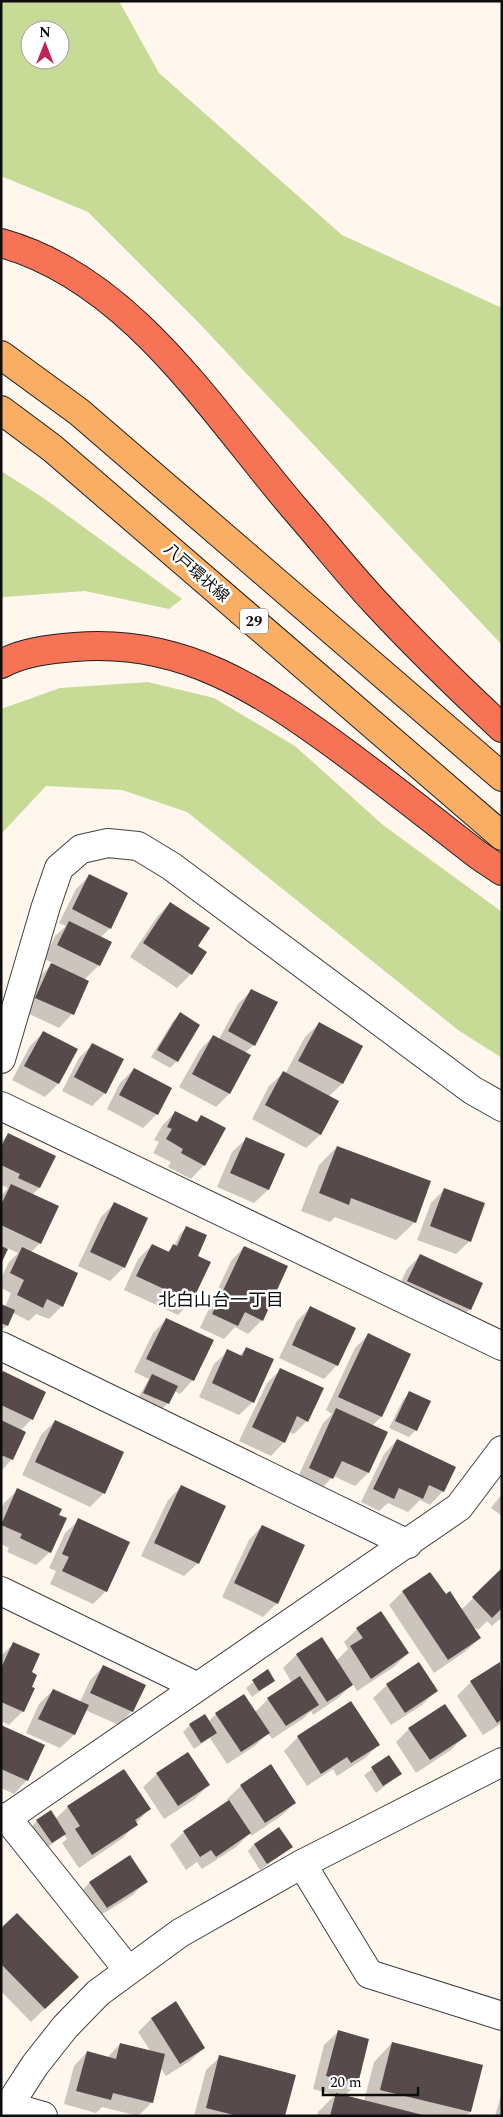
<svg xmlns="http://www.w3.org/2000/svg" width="503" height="2117" viewBox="0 0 503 2117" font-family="Spectral,'Noto Sans JP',serif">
	<rect width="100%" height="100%" fill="#fff7ee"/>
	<g fill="#c7db96" fill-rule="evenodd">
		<path d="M1 1H119L159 73 342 235 502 308V645L198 322 88 212 1 176ZM30 30H60V60H30Z"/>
		<polygon points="1,471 45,499 182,599 169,609 85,591 4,597 1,600"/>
		<polygon points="148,682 214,698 295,746 383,825 502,912 502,1058 458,1030 187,812 122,790 46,786 1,834 1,709 60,688"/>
	</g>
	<g fill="#0003">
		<polygon points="89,876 110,928 100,938 99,965 84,980 88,981 72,1014 59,1028 23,1011 38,978 53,963 44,959 55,936 66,926 59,923 76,889"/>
		<polygon points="170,903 196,947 205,953 191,974 177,988 130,957 157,917"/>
		<polygon points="252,990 254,1045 245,1053 229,1094 216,1107 179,1087 200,1050 213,1036 219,1039 238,1004"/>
		<polygon points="180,1014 177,1061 170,1068 151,1057 173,1021"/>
		<polygon points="319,1024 362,1047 342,1084 328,1097 337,1102 320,1135 306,1148 252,1119 269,1086 283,1073 285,1074 305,1037"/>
		<polygon points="44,1032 76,1050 58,1084 45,1097 12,1080 30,1046"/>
		<polygon points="93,1044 105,1093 92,1106 62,1091 79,1058"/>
		<polygon points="134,1069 157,1114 143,1128 107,1109 120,1083"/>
		<polygon points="175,1112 195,1123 202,1116 204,1165 191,1179 168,1167 171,1162 153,1153 159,1142 154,1140 162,1126"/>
		<polygon points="8,1135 39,1188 32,1195 40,1243 30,1253 62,1306 49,1319 36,1314 29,1321 13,1313 7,1325 1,1331 1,1305 5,1307 11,1293 1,1288 1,1278 9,1262 18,1253 7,1248 1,1261 1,1196 8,1188 1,1185 1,1142"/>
		<polygon points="246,1139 283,1155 268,1190 254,1203 217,1187 232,1152"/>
		<polygon points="337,1147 415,1222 396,1240 335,1217 330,1222 301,1211 319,1165"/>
		<polygon points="445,1189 470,1241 456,1254 417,1240 431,1203"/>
		<polygon points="114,1204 124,1267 110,1281 78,1266 101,1217"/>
		<polygon points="187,1227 197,1255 191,1301 178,1315 124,1290 138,1259 152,1245 167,1252 174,1246 180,1234"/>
		<polygon points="244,1247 262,1320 248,1334 235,1327 224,1339 200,1328 231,1261"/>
		<polygon points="420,1256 470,1309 457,1322 395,1294 407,1269"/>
		<polygon points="310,1308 337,1365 324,1379 279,1358 297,1321"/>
		<polygon points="166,1320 193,1380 180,1394 174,1391 168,1403 161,1410 137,1400 149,1379 134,1372 153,1333"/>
		<polygon points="368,1335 410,1355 381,1417 372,1426 368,1473 355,1486 333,1476 319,1492 296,1481 323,1423 332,1414 326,1410 355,1348"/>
		<polygon points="247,1348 253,1402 239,1415 199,1397 214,1364 228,1351 239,1356"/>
		<polygon points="281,1369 307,1421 294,1434 289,1432 284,1442 271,1456 239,1441 267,1383"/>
		<polygon points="1,1375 32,1419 20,1431 12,1459 1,1471"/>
		<polygon points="410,1393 416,1430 409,1437 389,1428 403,1400"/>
		<polygon points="55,1421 104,1493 90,1507 22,1475 41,1435"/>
		<polygon points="397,1440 443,1491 430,1505 420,1500 408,1512 388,1503 379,1511 361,1502 384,1454"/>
		<polygon points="181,1487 198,1563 184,1576 141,1556 168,1500"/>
		<polygon points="18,1490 58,1516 50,1552 36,1565 7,1552 9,1548 1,1544 1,1510 4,1503"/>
		<polygon points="502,1494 502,1516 491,1508"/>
		<polygon points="79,1520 106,1591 93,1604 50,1584 56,1571 49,1568 65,1533"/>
		<polygon points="262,1526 277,1603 263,1617 222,1597 249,1540"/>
		<polygon points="502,1570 502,1617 492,1626 487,1621 478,1630 472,1626 480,1638 466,1651 434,1673 389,1605 402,1592 445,1596 461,1610"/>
		<polygon points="357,1629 408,1653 394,1667 357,1691 353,1684 338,1698 313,1715 311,1711 304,1718 272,1739 268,1733 255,1746 227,1764 210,1738 194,1749 183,1732 190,1725 204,1715 208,1722 216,1714 255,1712 268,1699 292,1683 283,1668 296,1655 321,1639 336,1661 348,1649 344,1642"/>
		<polygon points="14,1643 30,1672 23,1711 9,1725 1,1721 1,1656"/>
		<polygon points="500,1664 502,1666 502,1723 483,1735 457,1696 471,1682"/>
		<polygon points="103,1667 132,1711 119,1725 85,1710 74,1735 60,1748 26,1733 39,1704 53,1690 80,1702 90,1680"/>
		<polygon points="267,1671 274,1681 252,1697 246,1688"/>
		<polygon points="387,1685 436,1691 422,1705 391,1725 373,1698"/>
		<polygon points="350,1703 378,1745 365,1758 337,1776 333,1769 307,1786 284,1751 298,1737"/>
		<polygon points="1,1726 27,1780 14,1794 1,1788"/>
		<polygon points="409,1729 465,1736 451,1750 416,1773 396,1742"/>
		<polygon points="389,1757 400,1774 376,1793 364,1775"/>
		<polygon points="157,1774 208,1785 195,1799 164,1819 143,1787"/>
		<polygon points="241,1786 295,1803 281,1816 251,1836 250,1833 236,1847 202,1869 197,1862 186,1870 170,1845 184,1832 229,1802 227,1799"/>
		<polygon points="68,1807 149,1809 123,1838 79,1868 62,1843 67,1839 64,1835 45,1849 30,1828 37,1821 55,1819"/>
		<polygon points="254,1844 291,1847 284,1853 260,1870 248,1851"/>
		<polygon points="146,1881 133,1895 93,1920 77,1896 90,1882"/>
		<polygon points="1,1930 64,1990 31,2022 1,1991"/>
		<polygon points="176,2003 204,2048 190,2061 166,2076 160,2067 151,2103 138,2116 102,2107 96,2113 64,2104 74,2066 87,2052 107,2058 120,2044 151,2052 138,2032 151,2019"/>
		<polygon points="338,2032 357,2084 344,2096 364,2101 374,2062 392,2043 470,2112 466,2116 317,2116 318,2112 335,2095 313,2089 324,2045"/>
		<polygon points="220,2057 284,2116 194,2116 206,2070"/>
		<polygon points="502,2092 502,2116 495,2116"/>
	</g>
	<g fill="#564b4a">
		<polygon points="89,874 128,893 111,929 72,909"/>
		<polygon points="170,902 210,928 198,946 207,952 192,975 143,943"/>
		<polygon points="69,921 112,942 100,966 57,945"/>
		<polygon points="51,963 89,981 74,1015 35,998"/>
		<polygon points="251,989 278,1002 255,1046 228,1031"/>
		<polygon points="180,1012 200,1025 178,1062 157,1050"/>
		<polygon points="319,1022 363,1046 343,1084 298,1061"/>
		<polygon points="43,1031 78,1049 59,1084 24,1066"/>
		<polygon points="213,1035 251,1055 230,1094 192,1074"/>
		<polygon points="92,1043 124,1059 106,1094 74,1077"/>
		<polygon points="134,1068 172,1088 158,1115 119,1095"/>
		<polygon points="283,1071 339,1101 321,1135 265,1105"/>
		<polygon points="175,1111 197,1122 201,1115 226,1128 205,1166 181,1153 183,1149 166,1139 172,1129 167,1127"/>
		<polygon points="8,1133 56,1156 40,1188 18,1178 20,1174 1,1165 1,1147"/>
		<polygon points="246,1137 285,1154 269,1190 230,1173"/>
		<polygon points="337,1146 431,1181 416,1223 351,1198 349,1205 319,1193"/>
		<polygon points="11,1184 59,1206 41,1244 1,1225 1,1205"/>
		<polygon points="444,1188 485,1203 471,1242 430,1226"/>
		<polygon points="114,1202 148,1218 125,1268 90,1252"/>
		<polygon points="186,1226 207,1235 198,1256 211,1262 192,1302 136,1276 152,1244 169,1252 173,1244 177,1246"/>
		<polygon points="1,1246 8,1249 1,1264"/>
		<polygon points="244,1246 288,1266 263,1321 245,1312 238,1326 212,1314"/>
		<polygon points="22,1247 78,1273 63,1307 47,1299 43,1308 17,1295 24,1280 10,1273"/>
		<polygon points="420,1254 483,1283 471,1310 407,1281"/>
		<polygon points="1,1304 15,1310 8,1326 1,1323"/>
		<polygon points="310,1306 356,1328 338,1366 292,1345"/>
		<polygon points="166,1318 214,1340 194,1381 146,1359"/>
		<polygon points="368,1333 411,1354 382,1417 338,1397"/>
		<polygon points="246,1347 274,1359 254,1403 212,1383 227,1349 242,1356"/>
		<polygon points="280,1368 324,1388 308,1422 297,1416 285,1443 252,1427"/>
		<polygon points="3,1371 46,1392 33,1420 1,1405 1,1375"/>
		<polygon points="152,1374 178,1386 169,1404 143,1393"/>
		<polygon points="409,1391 431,1401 417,1431 395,1421"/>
		<polygon points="336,1408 388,1432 369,1473 342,1461 333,1479 309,1468"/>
		<polygon points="1,1420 26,1432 13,1460 1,1455"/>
		<polygon points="55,1420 124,1452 105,1494 35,1462"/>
		<polygon points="397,1439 456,1467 444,1492 429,1485 423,1499 399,1488 394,1499 373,1489"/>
		<polygon points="181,1485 226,1506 199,1564 154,1543"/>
		<polygon points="17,1488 62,1509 59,1515 67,1518 51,1553 20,1538 22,1534 1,1525"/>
		<polygon points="78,1518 130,1542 107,1592 62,1571 69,1557 62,1554"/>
		<polygon points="262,1525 305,1545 278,1604 234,1583"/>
		<polygon points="502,1568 502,1608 492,1618 472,1597"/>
		<polygon points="430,1572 446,1594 450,1591 481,1638 448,1660 402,1591"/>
		<polygon points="381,1611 409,1653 371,1679 350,1646 363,1638 356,1628"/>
		<polygon points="322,1637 353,1685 327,1702 296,1654"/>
		<polygon points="13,1642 40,1654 32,1672 37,1675 32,1687 35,1688 24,1712 1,1702 1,1668"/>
		<polygon points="419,1662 438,1691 405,1713 386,1684"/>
		<polygon points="500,1662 502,1719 497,1723 470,1681"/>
		<polygon points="103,1665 146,1685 133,1712 90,1693"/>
		<polygon points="268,1669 275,1681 259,1691 252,1680"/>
		<polygon points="300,1676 319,1705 286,1726 267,1698"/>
		<polygon points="53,1689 89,1705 75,1735 38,1719"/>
		<polygon points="244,1694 270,1733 241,1752 215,1713"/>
		<polygon points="351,1701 380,1745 351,1763 347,1757 321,1774 297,1736"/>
		<polygon points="445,1704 467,1736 430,1760 408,1728"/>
		<polygon points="205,1714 217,1733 201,1743 189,1724"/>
		<polygon points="1,1725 45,1745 28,1781 1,1769"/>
		<polygon points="188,1752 210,1785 178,1806 156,1773"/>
		<polygon points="389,1755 402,1774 383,1786 371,1767"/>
		<polygon points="271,1764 296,1803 265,1823 240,1785"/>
		<polygon points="124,1769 151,1809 135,1820 138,1825 92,1855 75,1829 80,1826 67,1806"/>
		<polygon points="229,1800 251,1833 216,1857 211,1850 200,1857 183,1831"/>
		<polygon points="51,1810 66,1834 52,1843 36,1820"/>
		<polygon points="279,1827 293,1847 267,1864 254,1844"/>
		<polygon points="130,1855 148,1882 107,1908 89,1882"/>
		<polygon points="17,1913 79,1977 45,2009 1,1964 1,1928"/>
		<polygon points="176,2001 205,2048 180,2064 151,2018"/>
		<polygon points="338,2030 369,2039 358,2084 326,2076"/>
		<polygon points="392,2042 483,2065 471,2112 380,2090"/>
		<polygon points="120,2043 165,2054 153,2103 113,2093 111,2100 76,2091 87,2051 116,2059"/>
		<polygon points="219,2055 296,2075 285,2116 238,2116 206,2108"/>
		<polygon points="336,2093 423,2115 423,2116 330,2116"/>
	</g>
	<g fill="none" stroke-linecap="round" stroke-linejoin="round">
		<g stroke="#404040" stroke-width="30">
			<g id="minor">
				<polyline points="1,1059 46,906 59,868 81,849 108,843 138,846 171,866 472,1090 502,1107"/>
				<polyline points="1,1106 502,1346"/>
				<polyline points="1,1346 408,1544"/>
				<polyline points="1,1591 196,1686"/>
				<polyline points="1,1817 7,1818 128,1970"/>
				<polyline points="7,1818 459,1507 502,1450"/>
				<polyline points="302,1864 369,1974 502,2016"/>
				<polyline points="1,2104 43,2116"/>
			</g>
		</g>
		<g stroke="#404040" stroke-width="30">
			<polyline id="tertiary" points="2,2116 35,2065 65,2027 98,1993 180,1933 302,1864 502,1762"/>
		</g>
		<g stroke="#1e1e1e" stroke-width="30">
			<g id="primary">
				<polyline points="1,355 79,412 502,777"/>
				<polyline points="1,410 52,448 502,836"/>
			</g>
		</g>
		<g stroke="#1e1e1e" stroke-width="30">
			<g id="motorway">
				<path d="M1 243C131 279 212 412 295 509 322 540 348 573 376 603 416 646 459 688 502 728"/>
				<path d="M1 664C23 652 50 649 75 647 182 638 260 690 343 751 389 785 433 820 478 855L502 871"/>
			</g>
		</g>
		<use href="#minor" stroke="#fff" stroke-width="28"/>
		<use href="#tertiary" stroke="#fff" stroke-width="28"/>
		<use href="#primary" stroke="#faae63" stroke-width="28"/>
		<use href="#motorway" stroke="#f67455" stroke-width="28"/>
	</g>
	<g text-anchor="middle" stroke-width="5" stroke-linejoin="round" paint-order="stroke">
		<rect fill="#fff" stroke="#565656" stroke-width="1" x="240" y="608.5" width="28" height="25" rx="4"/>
		<g font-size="15" font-weight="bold" fill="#0d0d0d">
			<text x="254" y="626">29</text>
		</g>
		<g font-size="16" fill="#0d0d0d" stroke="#fff">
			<text transform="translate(197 572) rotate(41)" y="6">八戸環状線</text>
		</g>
		<g font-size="18" fill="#0d0d0d" stroke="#fff">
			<text x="221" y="1306">北白山台一丁目</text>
		</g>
	</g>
	<rect width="503" height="2117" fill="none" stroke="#0d0d0d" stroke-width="5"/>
	<g transform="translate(45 45)"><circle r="24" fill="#ffffff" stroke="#9e9e9e"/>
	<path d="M0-4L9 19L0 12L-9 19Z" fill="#c02354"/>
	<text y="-8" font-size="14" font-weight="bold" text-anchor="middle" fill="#0d0d0d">N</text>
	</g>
	<path d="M323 2087v8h95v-8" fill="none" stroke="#0d0d0d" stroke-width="2.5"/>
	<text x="330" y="2087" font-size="15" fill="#0d0d0d" stroke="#ffffff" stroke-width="4" paint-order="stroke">20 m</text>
</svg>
